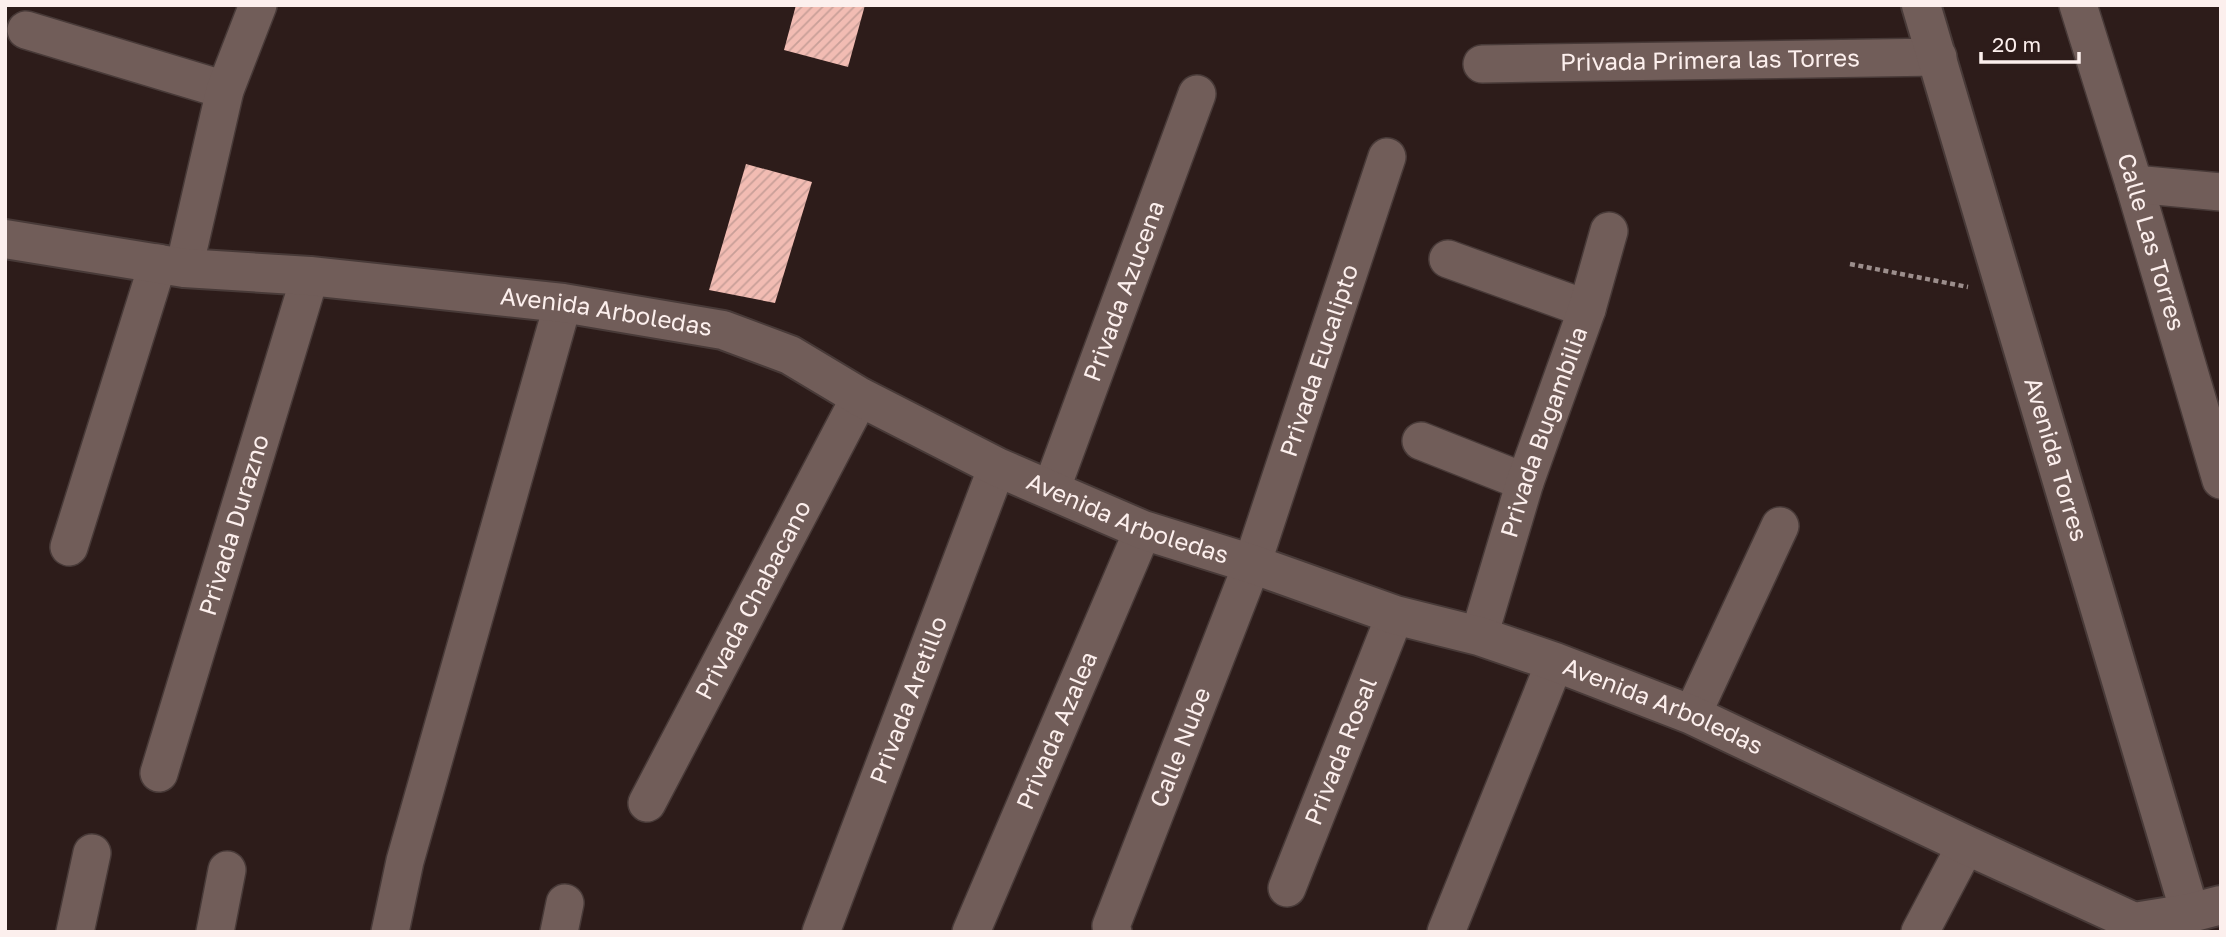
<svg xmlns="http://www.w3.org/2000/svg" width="2226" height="937" viewBox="0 0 2226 937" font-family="'Golos Text',sans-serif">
	<defs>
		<pattern id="building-hatch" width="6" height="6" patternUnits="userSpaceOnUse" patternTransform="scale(1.75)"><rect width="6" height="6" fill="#f2bcb3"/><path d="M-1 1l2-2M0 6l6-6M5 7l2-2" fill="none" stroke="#c89f98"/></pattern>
	</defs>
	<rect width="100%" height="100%" fill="#2d1c1a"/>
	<g fill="url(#building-hatch)">
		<polygon points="796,5 865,5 848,67 784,50"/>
		<polygon points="746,164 812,182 775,303 709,290"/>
	</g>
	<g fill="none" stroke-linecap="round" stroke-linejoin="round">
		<g stroke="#483a38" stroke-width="40">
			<g id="minor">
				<path id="s1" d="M2078 5 2134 184 2221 480"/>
				<polyline points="26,30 225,90"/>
				<path id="s2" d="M1482 64 1938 57"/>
				<polyline points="2134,184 2221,192"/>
				<polyline points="1448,259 1587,309"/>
				<polyline points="184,268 225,90 258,5"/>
				<polyline points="1421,441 1525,482"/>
				<path id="s3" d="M1051 490 1197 94"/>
				<polyline points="69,547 158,263"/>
				<path id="s4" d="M1479 636 1525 482 1587 309 1609 231"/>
				<polyline points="1692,715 1780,526"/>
				<path id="s5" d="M159 773 310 276"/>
				<path id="s6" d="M647 803 860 397"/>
				<path id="s7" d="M1287 888 1395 615"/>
				<polyline points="75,932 92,853"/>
				<polyline points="215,932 227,870"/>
				<polyline points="390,932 405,861 563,303"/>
				<polyline points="559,932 565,903"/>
				<path id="s8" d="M821 932 997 467"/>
				<path id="s9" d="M971 932 1143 530"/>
				<path id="s10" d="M1113 932 1111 926 1252 564 1387 157"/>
				<polyline points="1446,932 1555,662"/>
				<polyline points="1920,932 1966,845"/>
			</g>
		</g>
		<g stroke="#483a38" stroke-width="42">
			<g id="secondary">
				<path id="s11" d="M1921 5 2190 913"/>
				<path id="s12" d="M5 239 184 268 310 276 563 303 723 330 790 355 860 397 997 467 1143 530 1252 564 1395 615 1479 636 1555 662 1692 715 1966 845 2134 922 2190 913 2221 905"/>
			</g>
		</g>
		<polyline stroke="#9c8e8c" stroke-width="4.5" stroke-dasharray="5 3.5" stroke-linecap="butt" points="1850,264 1968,287"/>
		<use href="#minor" stroke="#715d59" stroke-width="37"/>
		<use href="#secondary" stroke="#715d59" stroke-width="38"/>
	</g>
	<g text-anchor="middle" stroke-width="7" stroke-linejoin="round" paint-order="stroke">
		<g font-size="24" fill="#fcefed" stroke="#2d1c1a">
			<text dy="8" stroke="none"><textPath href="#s2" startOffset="228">Privada Primera las Torres</textPath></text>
			<text dy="8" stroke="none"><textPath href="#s1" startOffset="248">Calle Las Torres</textPath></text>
			<text dy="8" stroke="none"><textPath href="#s3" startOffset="212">Privada Azucena</textPath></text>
			<text dy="8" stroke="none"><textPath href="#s12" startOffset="606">Avenida Arboledas</textPath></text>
			<text dy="8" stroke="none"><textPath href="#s10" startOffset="609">Privada Eucalipto</textPath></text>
			<text dy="8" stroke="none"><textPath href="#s4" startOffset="214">Privada Bugambilia</textPath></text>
			<text dy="8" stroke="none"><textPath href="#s11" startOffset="474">Avenida Torres</textPath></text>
			<text dy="8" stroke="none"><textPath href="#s12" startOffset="1172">Avenida Arboledas</textPath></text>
			<text dy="8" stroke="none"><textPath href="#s5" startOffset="259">Privada Durazno</textPath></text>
			<text dy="8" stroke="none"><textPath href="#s6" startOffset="229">Privada Chabacano</textPath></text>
			<text dy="8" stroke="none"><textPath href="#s8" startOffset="248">Privada Aretillo</textPath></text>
			<text dy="8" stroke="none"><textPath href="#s12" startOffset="1740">Avenida Arboledas</textPath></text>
			<text dy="8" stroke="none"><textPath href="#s9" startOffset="219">Privada Azalea</textPath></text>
			<text dy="8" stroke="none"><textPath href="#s10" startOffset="198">Calle Nube</textPath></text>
			<text dy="8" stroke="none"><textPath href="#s7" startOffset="147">Privada Rosal</textPath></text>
		</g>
	</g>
	<rect width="2226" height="937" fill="none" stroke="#fcefed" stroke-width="14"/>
	<path d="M1981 52v10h98v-10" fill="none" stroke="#fcefed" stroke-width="3.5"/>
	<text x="1992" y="52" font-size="21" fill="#fcefed" stroke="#2d1c1a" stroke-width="5" paint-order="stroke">20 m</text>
</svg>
